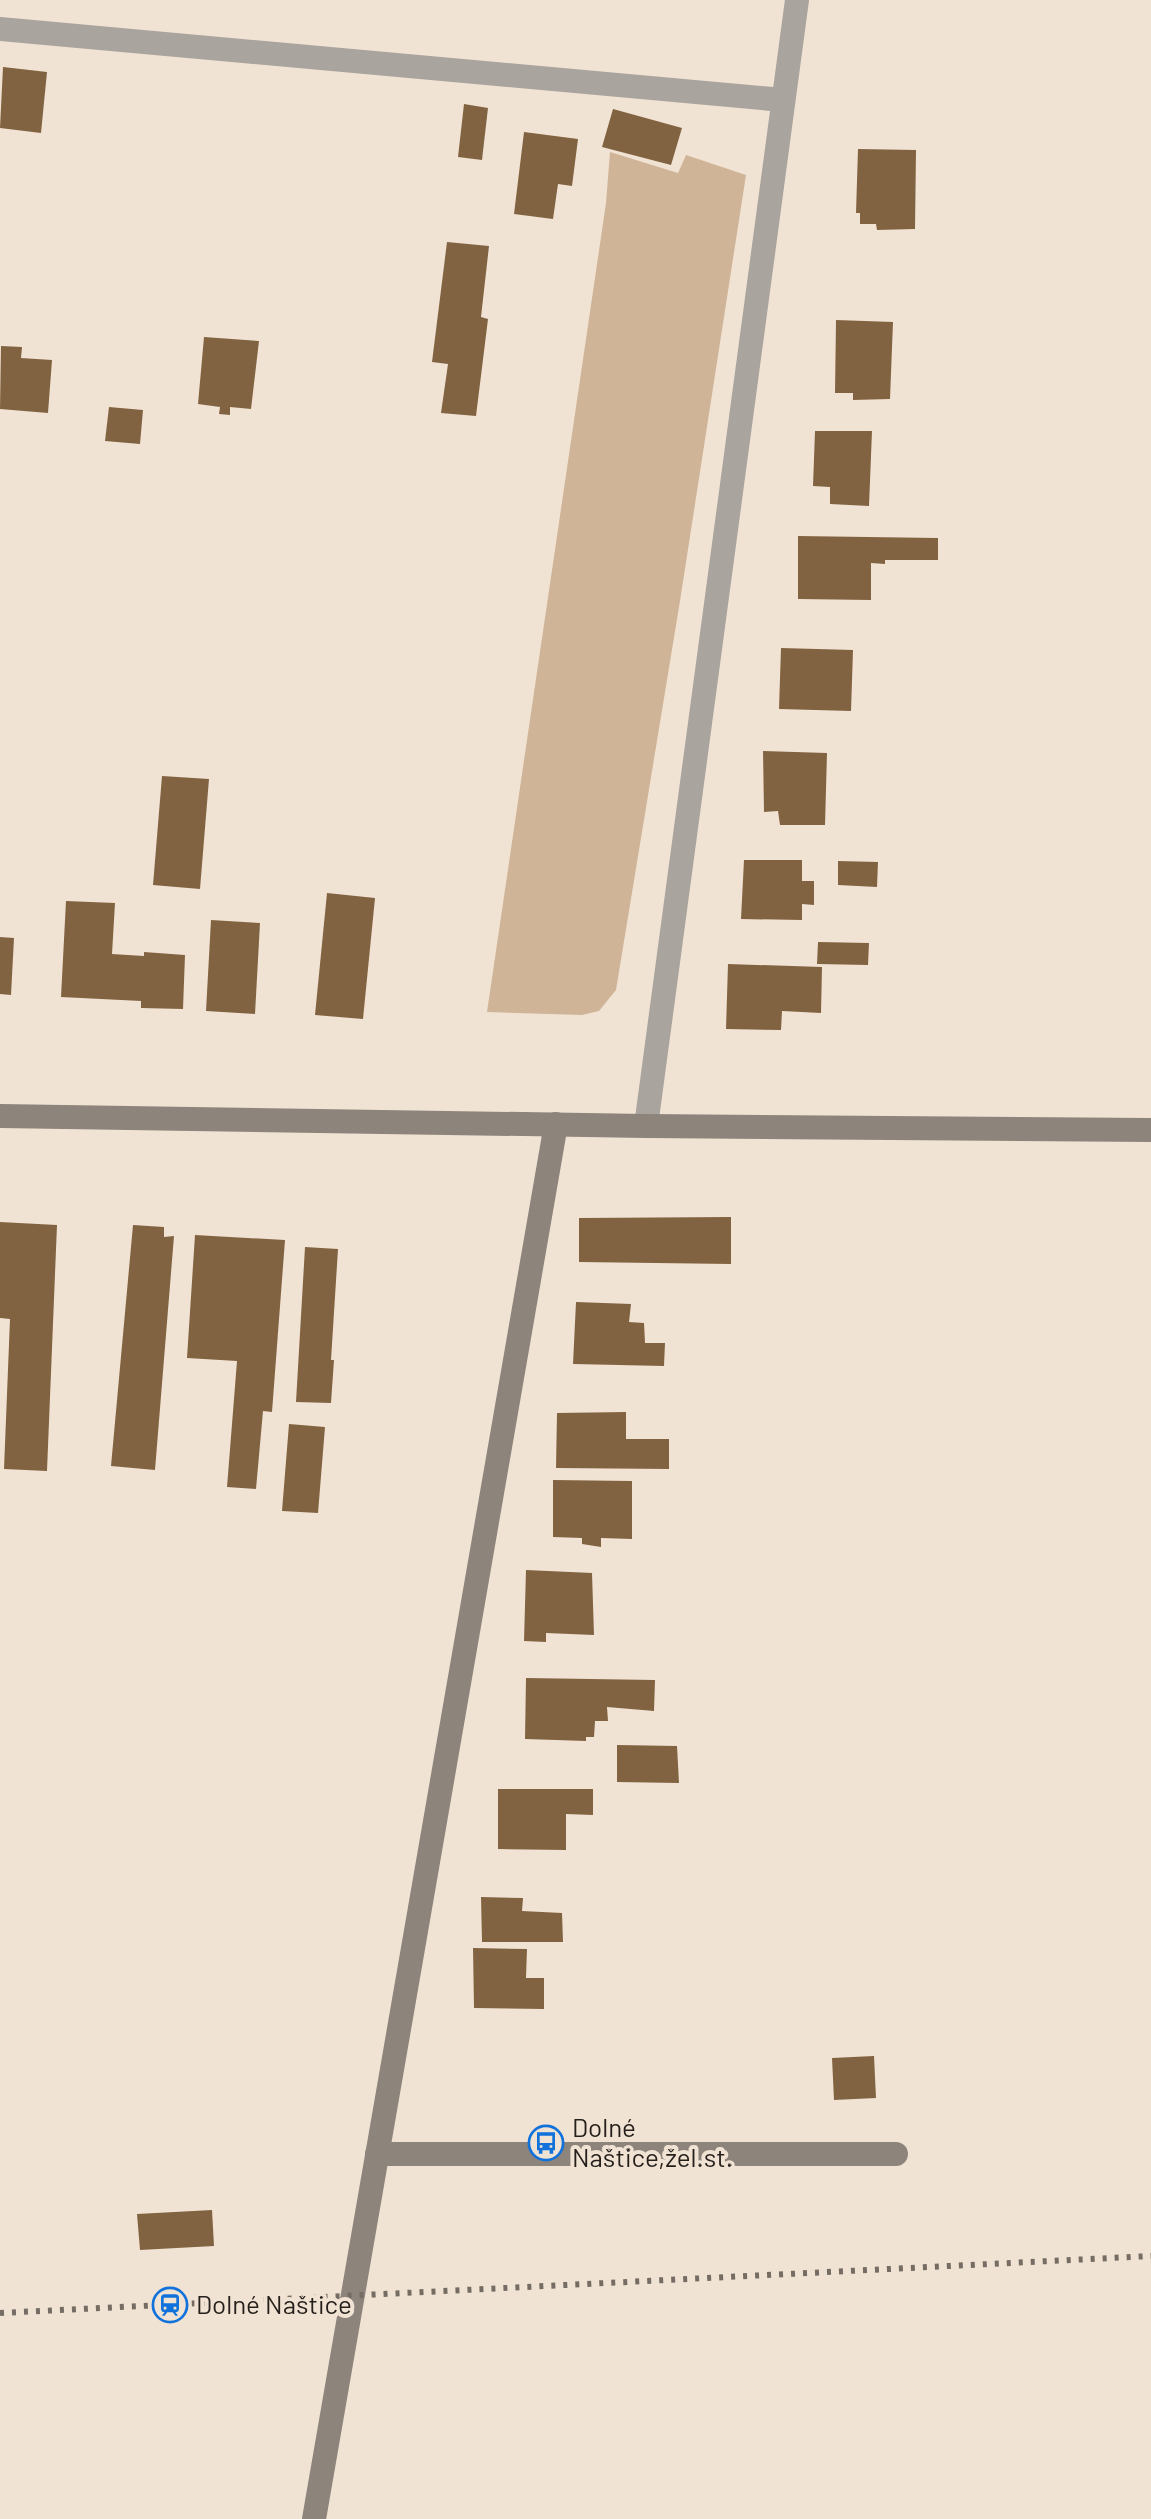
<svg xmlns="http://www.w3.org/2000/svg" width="1151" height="2519" viewBox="0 0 1151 2519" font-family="Barlow,sans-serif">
	<rect width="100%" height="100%" fill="#f1e3d4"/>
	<polygon fill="#cfb497" points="610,152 678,173 686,155 746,175 680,601 616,990 599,1011 582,1015 487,1012 606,203"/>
	<g fill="#826341">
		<polygon points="3,67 47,72 41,133 0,128"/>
		<polygon points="464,104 488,108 482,160 458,157"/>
		<polygon points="613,109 682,128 671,165 602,147"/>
		<polygon points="524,132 578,139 572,186 558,184 553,219 514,214"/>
		<polygon points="858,149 916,150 915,229 877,230 876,224 860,224 860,213 856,213"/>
		<polygon points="447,242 489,246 481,317 488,319 476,416 441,413 448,364 432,362"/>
		<polygon points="836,320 893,322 890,399 853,400 853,393 835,393"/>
		<polygon points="204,337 259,341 251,409 230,407 230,415 219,414 220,407 198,404"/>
		<polygon points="1,346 22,347 21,358 52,360 48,413 0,409"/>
		<polygon points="109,407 143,410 140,444 105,441"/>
		<polygon points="815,431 872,431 869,506 830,504 830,487 813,486"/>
		<polygon points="798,536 938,538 938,560 885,560 885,564 871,563 871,600 798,599"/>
		<polygon points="781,648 853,650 851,711 779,709"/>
		<polygon points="763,751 827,753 825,825 780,825 778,811 764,812"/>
		<polygon points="162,776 209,779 200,889 153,885"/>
		<polygon points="744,860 802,860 802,881 814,881 814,905 802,904 802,920 741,919"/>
		<polygon points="838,861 878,862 877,887 838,885"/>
		<polygon points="327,893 375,898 363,1019 315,1015"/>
		<polygon points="66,901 115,903 112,954 144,956 144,952 185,955 183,1009 141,1008 141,1001 61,997"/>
		<polygon points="211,920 260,923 255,1014 206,1011"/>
		<polygon points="0,937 14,938 11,995 0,994"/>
		<polygon points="818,942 869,943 868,965 817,964"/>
		<polygon points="728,964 822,967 821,1013 782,1011 781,1030 726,1029"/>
		<polygon points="731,1217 731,1264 579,1262 579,1218"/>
		<polygon points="0,1222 57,1225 47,1471 4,1469 10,1319 0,1318"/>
		<polygon points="133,1225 164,1227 164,1237 174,1236 155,1470 111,1466"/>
		<polygon points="195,1235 285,1240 272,1412 263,1411 256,1489 227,1487 237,1361 187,1358"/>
		<polygon points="305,1247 338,1249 331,1360 334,1360 331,1403 296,1402"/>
		<polygon points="576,1302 631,1304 629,1322 644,1323 645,1343 665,1343 664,1366 573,1364"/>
		<polygon points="626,1412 626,1439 669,1439 669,1469 556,1468 557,1413"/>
		<polygon points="289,1424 325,1427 318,1513 282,1511"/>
		<polygon points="553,1480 632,1481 632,1539 601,1538 601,1547 582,1544 582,1538 553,1537"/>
		<polygon points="526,1570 592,1573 594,1635 546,1633 546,1642 524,1641"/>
		<polygon points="526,1678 655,1680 654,1711 607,1707 608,1721 595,1721 594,1737 586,1737 586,1741 525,1739"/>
		<polygon points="617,1745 677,1746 679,1783 617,1782"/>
		<polygon points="498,1789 593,1789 593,1815 566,1814 566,1850 498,1849"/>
		<polygon points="481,1897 523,1898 522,1911 562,1913 563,1942 482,1942"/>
		<polygon points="473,1948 527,1949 526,1978 544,1978 544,2009 474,2008"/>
		<polygon points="874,2056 876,2098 834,2100 832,2058"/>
		<polygon points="212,2210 214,2246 140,2250 137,2214"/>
	</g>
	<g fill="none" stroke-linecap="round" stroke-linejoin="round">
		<g stroke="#aaa49e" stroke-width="24">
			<polyline points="0,29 783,100"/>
			<polyline points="646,1126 797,0"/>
		</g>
		<g stroke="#8d847b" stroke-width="24">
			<polyline points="0,1116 646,1126 1151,1130"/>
			<polyline points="377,2154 896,2154"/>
			<polyline points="314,2519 556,1124"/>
		</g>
		<polyline stroke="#756c63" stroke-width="6" stroke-dasharray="4 8" stroke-linecap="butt" points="0,2313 1151,2256"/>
	</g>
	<defs>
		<g id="bus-ring" transform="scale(1.8)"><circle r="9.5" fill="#f1e3d4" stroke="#1272db" stroke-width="1.5"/><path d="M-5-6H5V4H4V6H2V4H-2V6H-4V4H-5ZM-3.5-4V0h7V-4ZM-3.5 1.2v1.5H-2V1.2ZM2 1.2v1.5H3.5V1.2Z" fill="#1272db"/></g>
		<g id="station-ring" transform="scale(1.8)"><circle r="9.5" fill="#f1e3d4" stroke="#1272db" stroke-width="1.5"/><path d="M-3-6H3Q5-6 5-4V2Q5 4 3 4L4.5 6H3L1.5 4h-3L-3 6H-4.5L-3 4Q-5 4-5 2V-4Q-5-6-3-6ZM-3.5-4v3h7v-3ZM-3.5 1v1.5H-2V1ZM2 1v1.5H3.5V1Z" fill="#1272db"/></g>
	</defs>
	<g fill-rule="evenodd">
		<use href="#bus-ring" x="546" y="2143"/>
		<use href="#station-ring" x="170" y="2305"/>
	</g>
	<g text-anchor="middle" stroke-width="8" stroke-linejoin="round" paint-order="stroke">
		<g font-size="26" fill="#241f1a" stroke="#f1e3d4" text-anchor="start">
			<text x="572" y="2137">Dolné<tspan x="572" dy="30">Naštice,žel.st.</tspan></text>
			<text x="196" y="2314">Dolné Naštice</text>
		</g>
	</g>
</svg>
